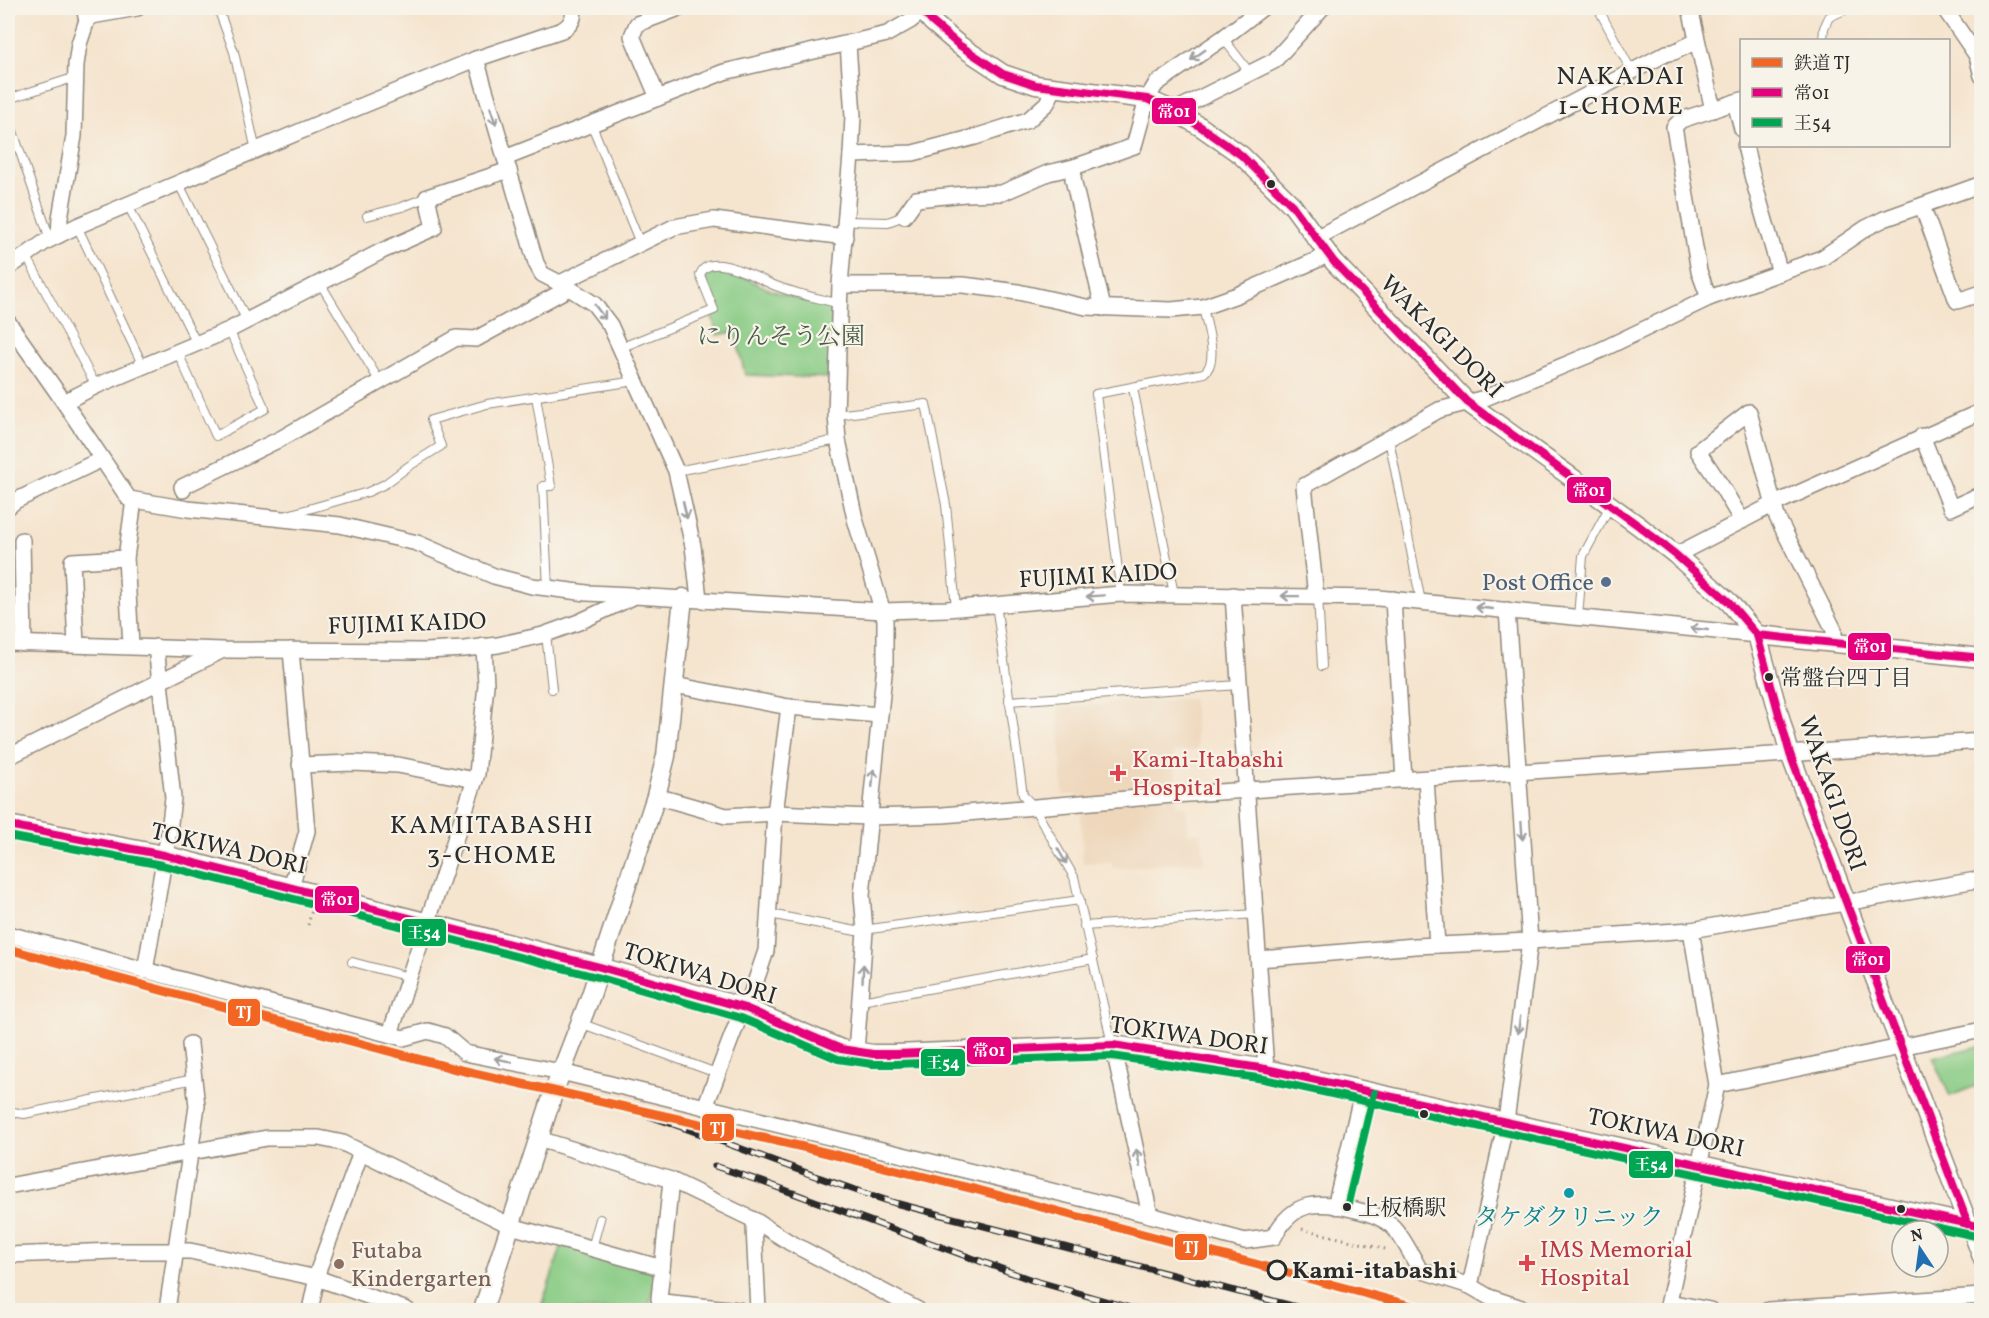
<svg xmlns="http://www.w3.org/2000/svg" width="1989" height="1318" viewBox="0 0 1989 1318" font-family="Vollkorn,'Noto Serif JP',serif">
	<rect width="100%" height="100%" fill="#f7f3e8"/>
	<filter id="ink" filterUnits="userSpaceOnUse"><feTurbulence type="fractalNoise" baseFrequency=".0167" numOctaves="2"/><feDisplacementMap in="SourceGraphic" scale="12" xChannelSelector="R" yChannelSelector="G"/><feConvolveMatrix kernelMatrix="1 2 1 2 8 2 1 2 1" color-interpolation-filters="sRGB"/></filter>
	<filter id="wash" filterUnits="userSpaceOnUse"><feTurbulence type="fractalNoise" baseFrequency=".008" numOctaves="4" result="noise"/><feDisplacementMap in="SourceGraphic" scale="24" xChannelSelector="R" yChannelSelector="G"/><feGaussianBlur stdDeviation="1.35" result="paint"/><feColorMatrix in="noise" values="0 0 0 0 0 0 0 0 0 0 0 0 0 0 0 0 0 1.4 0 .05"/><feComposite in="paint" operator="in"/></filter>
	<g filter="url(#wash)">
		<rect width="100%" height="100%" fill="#f5e4ce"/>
		<polygon fill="#eed7bb" points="1193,698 1197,750 1174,752 1177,806 1186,806 1188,833 1202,832 1204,862 1113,868 1111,862 1083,863 1080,795 1063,795 1058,708"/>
		<g fill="#88cb84" stroke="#5a7b58" stroke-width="1.5">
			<polygon points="717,269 737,274 771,290 833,310 831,378 745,375 735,332 717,335 712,316 719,313 704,275 708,270"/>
			<polygon points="1981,1046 1981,1084 1950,1096 1932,1057"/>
			<polygon points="562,1245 658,1270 649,1308 679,1310 540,1310"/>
		</g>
	</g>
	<g filter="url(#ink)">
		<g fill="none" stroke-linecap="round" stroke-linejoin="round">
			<g stroke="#90887c" stroke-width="10">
				<g id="service">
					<polyline points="1598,8 1632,72"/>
					<polyline points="219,11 234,52 254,142 260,149"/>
					<polyline points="1223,38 1250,73"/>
					<polyline points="1823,40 1824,28 1829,17 1849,8"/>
					<polyline points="8,99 76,77"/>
					<polyline points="8,117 50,239"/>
					<polyline points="591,123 640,243"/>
					<polyline points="179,184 246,319"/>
					<polyline points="128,205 197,344"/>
					<polyline points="367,216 402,207 427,197"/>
					<polyline points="847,221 888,222 904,216"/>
					<polyline points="77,226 143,366"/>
					<polyline points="26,255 96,386"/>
					<polyline points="320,283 380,382"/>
					<path d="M620 348 714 310 700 275C709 249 760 280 776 286 796 294 819 298 840 304"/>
					<polyline points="178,353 216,436 265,409 229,330"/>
					<polyline points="1133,388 1174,594"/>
					<polyline points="536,396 551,486 543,486 548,588"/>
					<polyline points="836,415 926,404 946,505 956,608"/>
					<polyline points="1389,439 1421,602"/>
					<polyline points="676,471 838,440"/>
					<polyline points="284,516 368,492 385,484 409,466 441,446 431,420 487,404 635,381"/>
					<path d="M1121 594 1096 394 1204 373C1220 361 1206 325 1203 307"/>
					<polyline points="1318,596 1322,666"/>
					<polyline points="996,604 1023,795 1033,806 1074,877 1112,1044"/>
					<polyline points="1578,617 1583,556 1610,506"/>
					<polyline points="546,634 552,689"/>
					<polyline points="1009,701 1239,685"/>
					<polyline points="770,914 856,931 1080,900"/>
					<polyline points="1084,926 1255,914"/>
					<polyline points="352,962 409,977"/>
					<polyline points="861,1001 1093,959"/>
					<polyline points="580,1023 719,1074"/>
					<polyline points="8,1111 24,1114 194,1079"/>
					<polyline points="592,1248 600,1219"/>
				</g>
			</g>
			<g stroke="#90887c" stroke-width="18">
				<g id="minor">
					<polyline points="1690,8 1713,110"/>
					<polyline points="1944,8 1977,56 1982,76"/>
					<polyline points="86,17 137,8"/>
					<polyline points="848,44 853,116 851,155 840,285 836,415 838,440 855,519 885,619 885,664 862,895 865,931 856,1052"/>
					<polyline points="476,59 536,263 542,274 569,288 594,304 610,325 676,471 693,546 699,599"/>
					<polyline points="658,98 632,36 637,24 679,8"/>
					<polyline points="1735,102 1742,129"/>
					<polyline points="1174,111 1274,61 1322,8"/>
					<polyline points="1745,146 1753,179 1780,273"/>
					<polyline points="851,155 913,153 975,137 1028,120 1047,103 1054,88"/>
					<polyline points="505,158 724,72 887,34 910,21 922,11"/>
					<polyline points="1922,206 1957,301 1982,293"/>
					<polyline points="904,216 916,199 965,194 1002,193 1048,173 1074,167"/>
					<polyline points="59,235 60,218 74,136 76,65 79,44 87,20 84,8"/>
					<polyline points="1316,238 1667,53 1674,52 1697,41"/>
					<path d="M8 268 45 242 77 226 320 123 476 59 562 30C571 25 575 18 573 8"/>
					<polyline points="560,283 674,227 714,220 845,237"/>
					<polyline points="840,285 963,285 1018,292 1086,307 1171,310 1203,307 1237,295 1328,255"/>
					<polyline points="1709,298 1699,271 1674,127 1681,120 1742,100"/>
					<polyline points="1103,308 1073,179 1074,167 1134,146 1147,99 1156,84 1223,38 1262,8"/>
					<polyline points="8,322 64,402 129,499 188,509 340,525 417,543 494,576 532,586 587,593 631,595"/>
					<polyline points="64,402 96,386 229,330 382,251 434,228 427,197 509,170"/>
					<polyline points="1922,436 1951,508 1982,494"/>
					<polyline points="183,490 182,487 282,438 456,338 476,339 569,288"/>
					<polyline points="8,507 15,501 102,459"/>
					<polyline points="1742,521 1722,487 1698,451 1749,412 1777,517 1834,630 1834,643"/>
					<polyline points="22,540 24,644"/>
					<polyline points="1676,555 1774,504 1982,411"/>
					<polyline points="1233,595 1266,1069"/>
					<polyline points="1316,596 1304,486 1439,410 1485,398 1601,350 1709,298 1822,258 1866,228 1884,219 1982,184"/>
					<polyline points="1393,599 1404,780"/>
					<polyline points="8,643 224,650 426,651 464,649 498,645 543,635 579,622 635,596 883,611 947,609 1121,594 1378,598 1757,635"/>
					<polyline points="76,645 72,561 126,558"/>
					<polyline points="131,646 126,558 134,500"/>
					<polyline points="291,650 307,831 291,887"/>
					<polyline points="674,685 789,707 879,715"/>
					<polyline points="8,757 221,651"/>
					<polyline points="300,765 353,763 398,765 475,780"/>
					<polyline points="1426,779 1437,945"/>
					<polyline points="656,796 726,816 775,813 869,817 943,815 1173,795 1982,741"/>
					<path d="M8 934 403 1038 428 1031 445 1036 465 1053 561 1072 1150 1215 1245 1241 1274 1237C1293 1200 1319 1200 1356 1210 1369 1213 1383 1217 1393 1227 1404 1238 1412 1257 1420 1270L1470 1286 1489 1297 1528 1310"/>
					<polyline points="1259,959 1415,946 1530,941 1691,930 1982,879"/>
					<polyline points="145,971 169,831 173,798 156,647"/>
					<polyline points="390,1034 477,774 486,685 484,646"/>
					<polyline points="1113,1045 1150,1215"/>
					<polyline points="1717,1085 1982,1030"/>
					<polyline points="705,1107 737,1023 751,995 766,951 775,813 789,707"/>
					<polyline points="539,1139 671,1180 756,1221 789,1242 918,1310"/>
					<polyline points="671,1180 659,1299 663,1302 739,1310"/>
					<polyline points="8,1186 267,1138 319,1138 343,1143 511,1226 662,1268"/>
					<polyline points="756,1221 754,1227 758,1310"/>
					<polyline points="1968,1224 1982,1261"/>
					<polyline points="8,1255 115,1251 190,1251 317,1278 407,1310"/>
					<polyline points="1470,1286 1506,1121 1530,941 1507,610"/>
					<polyline points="1669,1302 1710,1310"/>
					<polyline points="167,1310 197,1106 190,1044"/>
					<polyline points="310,1310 319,1268 361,1152"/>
					<polyline points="1667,1310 1717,1085 1691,930"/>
					<polyline points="1768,1310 1982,1296"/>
				</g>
			</g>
			<g stroke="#90887c" stroke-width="21">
				<g id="tertiary">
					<polyline points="920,8 932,22 959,45 1003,74 1036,85 1147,99 1174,111 1201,127 1241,155 1292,205 1334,262 1467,402 1639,526 1676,555 1729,602 1757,635 1790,754 1968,1224"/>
					<polyline points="1757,635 1982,658"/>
					<polyline points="8,825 164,855 600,967 745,1008 841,1049 873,1054 895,1054 1113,1045 1266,1069 1982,1227"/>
					<polyline points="1337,1205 1364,1091"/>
					<polyline points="483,1310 554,1091 591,995 656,796 666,756 683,598"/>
				</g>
			</g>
			<g stroke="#90887c" stroke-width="3" stroke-dasharray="1.5 4.5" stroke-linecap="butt">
				<polyline points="308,925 312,910"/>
				<polyline points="1302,1229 1389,1250"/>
				<polyline points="1726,1309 1752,1308"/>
			</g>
			<use href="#service" stroke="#fff" stroke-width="8"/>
			<use href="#minor" stroke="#fff" stroke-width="15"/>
			<use href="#tertiary" stroke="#fff" stroke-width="18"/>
			<g stroke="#2b2b2b" stroke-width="7">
				<g id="rail">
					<path d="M593 1099C696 1127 793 1172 895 1203L1308 1310"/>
					<polyline points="715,1166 760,1181 1032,1280 1137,1310"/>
				</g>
			</g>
			<use href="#rail" stroke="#f7f3e8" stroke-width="4.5" stroke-dasharray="14" stroke-linecap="butt"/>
			<g stroke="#f7f3e8" stroke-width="12">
				<g id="bus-1">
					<polyline points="920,8 932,22 959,45 1003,74 1036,85 1147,99 1174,111 1201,127 1241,155 1292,205 1334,262 1467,402 1639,526 1676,555 1729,602 1757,635 1790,754 1968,1224"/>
					<polyline points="1757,635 1982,658"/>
					<polyline points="8,825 164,855 600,967 745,1008 841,1049 873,1054 895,1054 1113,1045 1266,1069 1982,1227"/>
				</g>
			</g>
			<g stroke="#f7f3e8" stroke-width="12">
				<g id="bus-2">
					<polyline points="8,836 162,865 597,977 741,1018 838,1059 872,1064 895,1064 1112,1056 1264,1079 1980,1237"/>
					<polyline points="1347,1207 1374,1093"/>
				</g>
			</g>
			<use href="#bus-1" stroke="#e5007d" stroke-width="8"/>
			<use href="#bus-2" stroke="#00a651" stroke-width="8"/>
			<g stroke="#f7f3e8" stroke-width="14">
				<polyline id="rail-1" points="8,949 452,1068 803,1147 978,1190 1427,1310"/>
			</g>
			<use href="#rail-1" stroke="#f26522" stroke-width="9"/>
		</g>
		<defs><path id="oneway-shaft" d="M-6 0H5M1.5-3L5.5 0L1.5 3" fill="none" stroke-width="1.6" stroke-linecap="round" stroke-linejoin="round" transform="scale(1.5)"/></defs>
		<g stroke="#a0a0a0">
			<use href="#oneway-shaft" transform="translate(1198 55) rotate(145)"/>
			<use href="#oneway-shaft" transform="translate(493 116) rotate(73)"/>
			<use href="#oneway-shaft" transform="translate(600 312) rotate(53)"/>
			<use href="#oneway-shaft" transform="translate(685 510) rotate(77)"/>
			<use href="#oneway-shaft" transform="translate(1095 596) rotate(176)"/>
			<use href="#oneway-shaft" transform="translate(1290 596) rotate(-179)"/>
			<use href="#oneway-shaft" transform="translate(1484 608) rotate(-174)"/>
			<use href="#oneway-shaft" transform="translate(1699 629) rotate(-174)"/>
			<use href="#oneway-shaft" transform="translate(873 778) rotate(-85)"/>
			<use href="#oneway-shaft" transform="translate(1522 831) rotate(86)"/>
			<use href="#oneway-shaft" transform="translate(1062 856) rotate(60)"/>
			<use href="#oneway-shaft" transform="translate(863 973) rotate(-87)"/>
			<use href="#oneway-shaft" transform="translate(1519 1025) rotate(98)"/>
			<use href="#oneway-shaft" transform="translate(503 1060) rotate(-168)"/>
			<use href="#oneway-shaft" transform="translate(1138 1158) rotate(-102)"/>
		</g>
	</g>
	<g fill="#2b2b2b" stroke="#f7f3e8" stroke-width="2">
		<circle cx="1271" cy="184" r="5"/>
		<circle cx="1769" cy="677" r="5"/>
		<circle cx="1424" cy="1114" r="5"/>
		<circle cx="1347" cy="1207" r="5"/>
		<circle cx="1901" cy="1209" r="5"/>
	</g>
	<circle fill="#5c6f8a" stroke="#f7f3e8" stroke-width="2" cx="1606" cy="582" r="6"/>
	<g fill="#e0444e" stroke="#f7f3e8" stroke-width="2">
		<path d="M1115 764h6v6h6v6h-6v6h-6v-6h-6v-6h6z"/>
		<path d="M1524 1254h6v6h6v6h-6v6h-6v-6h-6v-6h6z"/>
	</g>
	<circle fill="#0f9aa8" stroke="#f7f3e8" stroke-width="2" cx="1569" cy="1193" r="6"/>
	<circle fill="#8d6e63" stroke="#f7f3e8" stroke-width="2" cx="339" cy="1264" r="6"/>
	<circle fill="#f7f3e8" stroke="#2b2b2b" stroke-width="3" cx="1277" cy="1270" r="9"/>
	<g text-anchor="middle" stroke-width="4.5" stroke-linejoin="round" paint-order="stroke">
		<g font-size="22" fill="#2b2b2b" stroke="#f7f3e8" text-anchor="start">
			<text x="1780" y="685">常盤台四丁目</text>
			<text x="1358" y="1215">上板橋駅</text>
		</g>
		<g font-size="24" fill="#475b46" stroke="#f7f3e8">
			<text x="781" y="344">にりんそう公園</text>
		</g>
		<g font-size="24" fill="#2b2b2b" stroke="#f7f3e8">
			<text transform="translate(1442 336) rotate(45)" y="8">WAKAGI DORI</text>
			<text transform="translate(1098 575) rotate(-3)" y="8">FUJIMI KAIDO</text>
			<text transform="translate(407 623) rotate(-2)" y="8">FUJIMI KAIDO</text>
			<text transform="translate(1833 793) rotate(71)" y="8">WAKAGI DORI</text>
			<text transform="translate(229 848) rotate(13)" y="8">TOKIWA DORI</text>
			<text transform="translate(700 973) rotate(17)" y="8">TOKIWA DORI</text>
			<text transform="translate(1189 1035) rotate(8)" y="8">TOKIWA DORI</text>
			<text transform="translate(1666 1132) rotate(12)" y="8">TOKIWA DORI</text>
		</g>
		<g font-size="24" fill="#4e5e75" stroke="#f7f3e8" text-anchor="end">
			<text x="1594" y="590">Post Office</text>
		</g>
		<g font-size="24" fill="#be3a42" stroke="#f7f3e8" text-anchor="start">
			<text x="1132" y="767">Kami-Itabashi<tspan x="1132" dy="28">Hospital</tspan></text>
			<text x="1540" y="1257">IMS Memorial<tspan x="1540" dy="28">Hospital</tspan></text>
		</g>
		<g font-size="24" fill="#0d838f" stroke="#f7f3e8">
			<text x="1569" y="1225">タケダクリニック</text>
		</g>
		<g font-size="24" fill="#785e54" stroke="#f7f3e8" text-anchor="start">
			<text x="351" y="1258">Futaba<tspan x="351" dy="28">Kindergarten</tspan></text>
		</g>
		<g font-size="24" font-weight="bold" fill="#2b2b2b" stroke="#f7f3e8" text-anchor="start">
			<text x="1292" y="1278">Kami-itabashi</text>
		</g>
		<g font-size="26" letter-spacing="1.5" fill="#2b2b2b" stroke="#f7f3e8">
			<text x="1621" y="84">NAKADAI<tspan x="1621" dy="30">1-CHOME</tspan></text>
			<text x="492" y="833">KAMIITABASHI<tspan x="492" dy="30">3-CHOME</tspan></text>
		</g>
	</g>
	<g stroke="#f7f3e8" stroke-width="2">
		<rect x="1151" y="97" width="46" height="28" rx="6" fill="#e5007d"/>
		<rect x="1566" y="476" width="46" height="28" rx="6" fill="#e5007d"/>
		<rect x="1847" y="632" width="45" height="29" rx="6" fill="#e5007d"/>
		<rect x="314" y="885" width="46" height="29" rx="6" fill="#e5007d"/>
		<rect x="401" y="918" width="46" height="29" rx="6" fill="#00a651"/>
		<rect x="1845" y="945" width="46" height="29" rx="6" fill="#e5007d"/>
		<rect x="227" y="998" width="34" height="29" rx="6" fill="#f26522"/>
		<rect x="966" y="1036" width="46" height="29" rx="6" fill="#e5007d"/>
		<rect x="920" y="1048" width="46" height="29" rx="6" fill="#00a651"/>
		<rect x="701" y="1113" width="34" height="29" rx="6" fill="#f26522"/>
		<rect x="1628" y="1150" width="46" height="29" rx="6" fill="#00a651"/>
		<rect x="1174" y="1233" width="34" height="28" rx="6" fill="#f26522"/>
	</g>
	<g font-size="16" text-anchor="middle" font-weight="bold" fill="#fff">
		<text x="1174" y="117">常01</text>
		<text x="1589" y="496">常01</text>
		<text x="1870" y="652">常01</text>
		<text x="337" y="905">常01</text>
		<text x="424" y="938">王54</text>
		<text x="1868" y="965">常01</text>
		<text x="244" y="1018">TJ</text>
		<text x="989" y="1056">常01</text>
		<text x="943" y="1068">王54</text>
		<text x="718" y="1134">TJ</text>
		<text x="1651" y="1170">王54</text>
		<text x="1191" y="1253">TJ</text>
	</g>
	<rect width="1989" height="1318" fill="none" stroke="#f7f3e8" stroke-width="30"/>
	<rect x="1740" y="39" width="210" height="108" fill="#f7f3e8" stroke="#a5a39c" stroke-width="1.5"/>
	<rect x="1752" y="58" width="30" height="9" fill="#f26522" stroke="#a5a39c" stroke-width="1.5"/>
	<text x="1794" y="69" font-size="18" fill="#2b2b2b">鉄道 TJ</text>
	<rect x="1752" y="88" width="30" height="9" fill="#e5007d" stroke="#a5a39c" stroke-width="1.5"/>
	<text x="1794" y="99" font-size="18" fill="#2b2b2b">常01</text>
	<rect x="1752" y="118" width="30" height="9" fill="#00a651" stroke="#a5a39c" stroke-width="1.5"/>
	<text x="1794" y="129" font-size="18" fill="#2b2b2b">王54</text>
	<g transform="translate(1920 1249) rotate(347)"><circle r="28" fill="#f7f3e8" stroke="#a5a39c" stroke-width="1.5"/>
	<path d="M0-4.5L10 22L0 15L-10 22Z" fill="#1f6fb2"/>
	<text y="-9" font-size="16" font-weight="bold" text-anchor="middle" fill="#2b2b2b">N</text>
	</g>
</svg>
